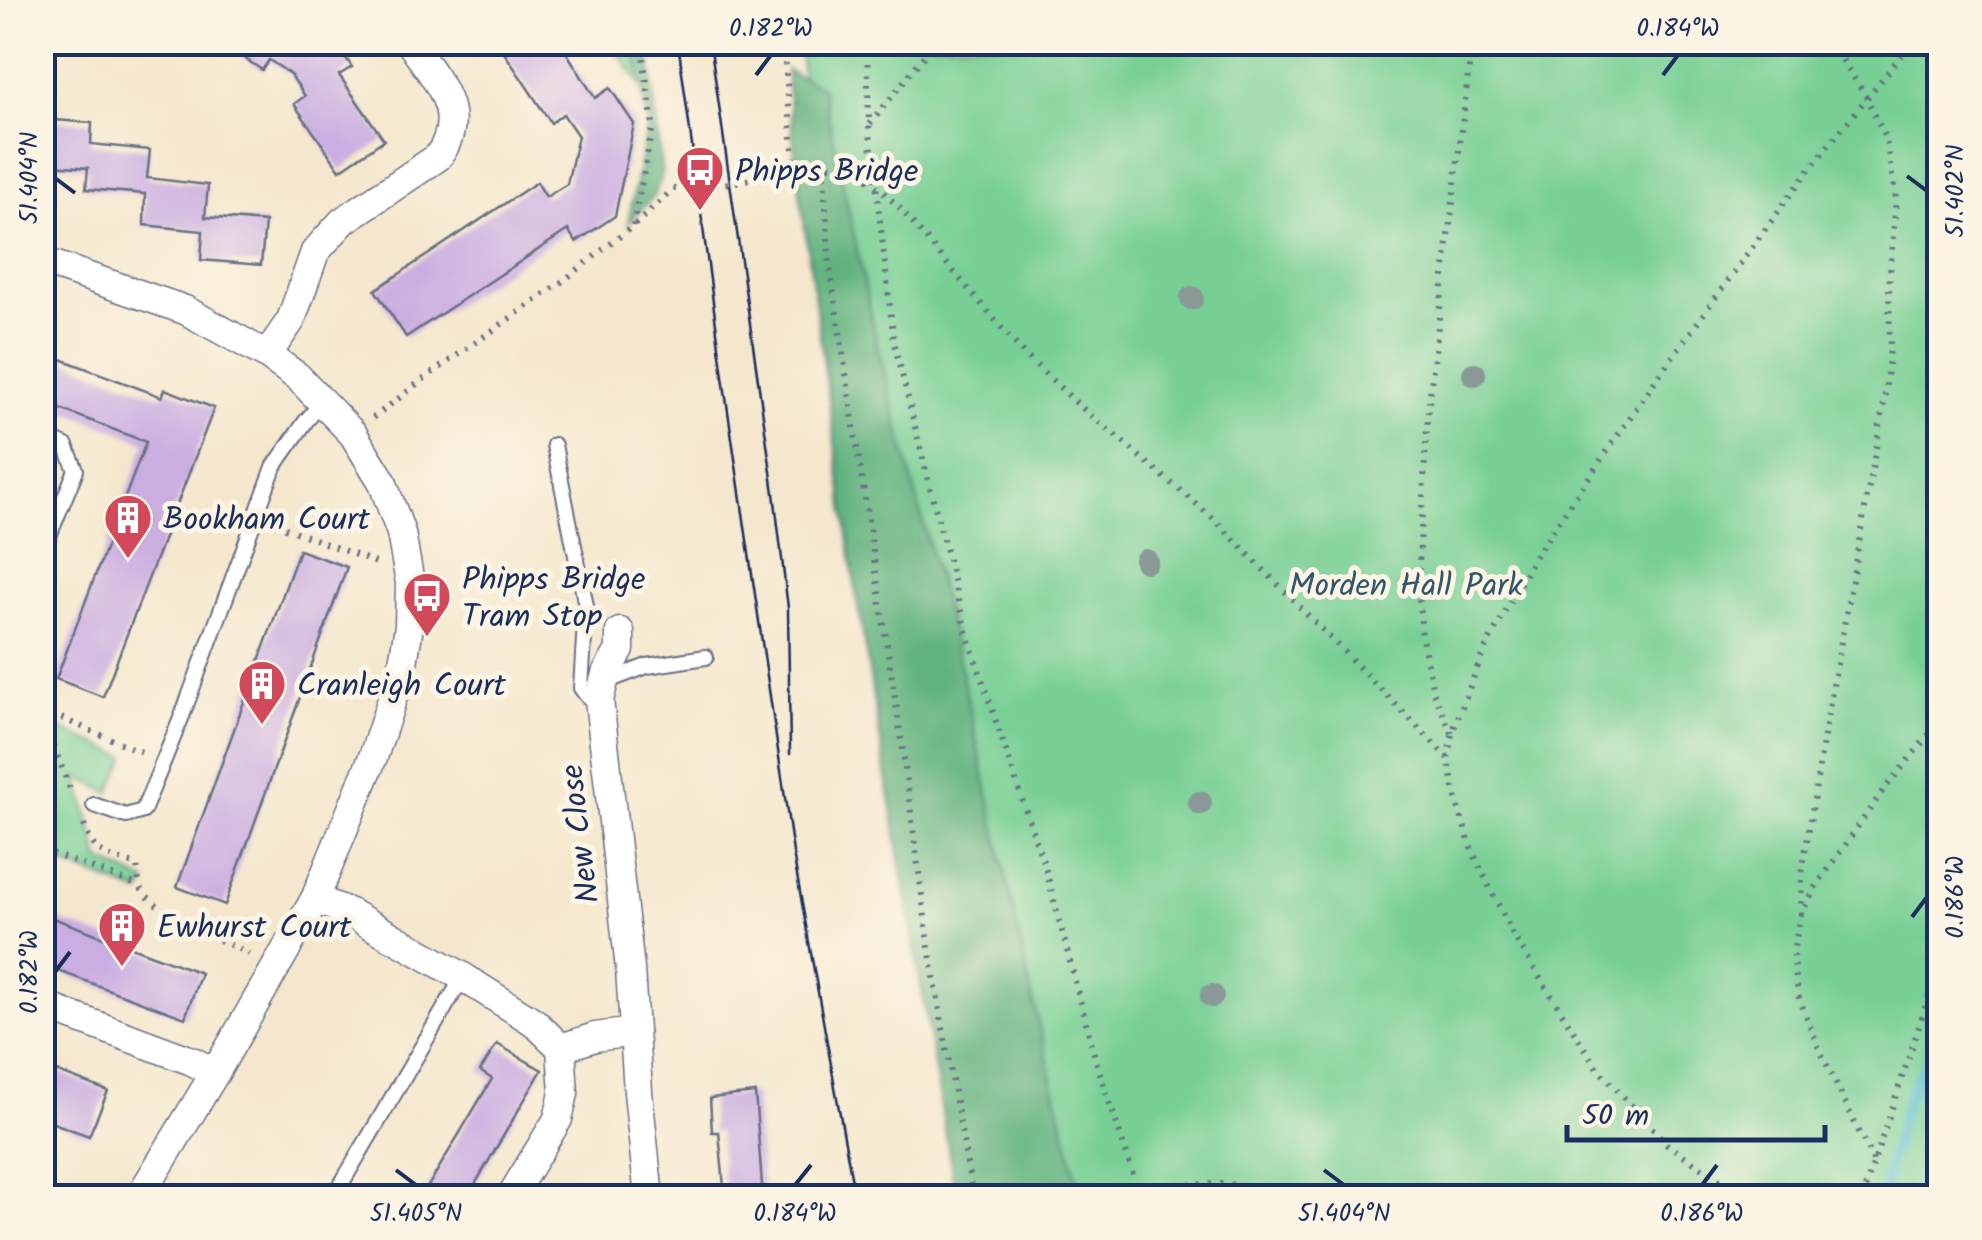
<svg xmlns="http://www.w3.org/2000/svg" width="1982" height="1240" viewBox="0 0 1982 1240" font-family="Kalam,sans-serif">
	<rect width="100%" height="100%" fill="#fcf5e5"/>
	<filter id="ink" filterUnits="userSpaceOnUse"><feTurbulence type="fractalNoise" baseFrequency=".01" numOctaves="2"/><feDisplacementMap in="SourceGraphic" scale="20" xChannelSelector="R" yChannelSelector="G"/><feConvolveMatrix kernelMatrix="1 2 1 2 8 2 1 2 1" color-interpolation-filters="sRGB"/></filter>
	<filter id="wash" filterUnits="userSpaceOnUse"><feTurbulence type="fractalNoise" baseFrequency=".0048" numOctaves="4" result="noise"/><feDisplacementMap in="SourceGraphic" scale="40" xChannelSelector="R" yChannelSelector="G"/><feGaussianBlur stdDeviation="2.25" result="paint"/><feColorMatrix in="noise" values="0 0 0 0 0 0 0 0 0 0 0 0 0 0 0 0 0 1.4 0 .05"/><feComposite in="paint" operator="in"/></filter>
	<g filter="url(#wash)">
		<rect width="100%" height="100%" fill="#f5e7cd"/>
		<g fill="#77cf94" stroke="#497f79" stroke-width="2.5">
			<polygon points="612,43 639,43 644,90"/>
			<polygon points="799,43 1939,43 1939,1197 956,1197 824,285"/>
			<polygon points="42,721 126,757 110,793 78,777 100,860 147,882 141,893 43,857"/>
		</g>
		<g fill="#61b27e" stroke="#3e706e" stroke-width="2.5">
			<polygon points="634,43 648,43 662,176 654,196 628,223 648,123"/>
			<polygon points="786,70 822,87 879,352 960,665 1033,1001 1081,1197 956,1197 856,592 795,158"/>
		</g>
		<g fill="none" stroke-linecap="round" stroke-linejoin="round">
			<polyline stroke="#54bed0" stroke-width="10" points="1884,1198 1887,1174 1905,1106 1916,1079 1940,1049"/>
		</g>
		<g id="blocks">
			<g fill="#caade1">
				<polygon points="220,42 335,42 352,67 339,75 384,140 340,170 294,104 305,96 290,74 269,60 262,70"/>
				<polygon points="497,42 560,42 595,98 610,88 634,124 615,216 576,242 568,230 406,337 375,290 537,182 546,197 567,184 578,136 563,114 551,123"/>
				<polygon points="42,119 92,123 91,144 150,150 147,178 208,185 205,217 265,222 261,265 201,260 203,231 144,225 145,194 86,189 88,168 42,164"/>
				<polygon points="42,352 162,397 165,389 214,408 103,697 56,679 146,442 42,402"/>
				<polygon points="299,550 347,567 225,905 177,887"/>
				<polygon points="42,914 201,973 185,1018 42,965"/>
				<polygon points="497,1044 542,1070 467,1198 421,1198 492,1079 480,1071"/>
				<polygon points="42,1056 56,1061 53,1070 108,1091 89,1136 42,1119"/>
				<polygon points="755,1093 763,1198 725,1198 719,1132 712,1132 710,1098"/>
			</g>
		</g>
	</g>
	<g filter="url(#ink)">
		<use href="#blocks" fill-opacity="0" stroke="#676f85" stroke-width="2.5"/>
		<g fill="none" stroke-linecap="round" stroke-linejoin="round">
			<g stroke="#676f85" stroke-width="18">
				<g id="lane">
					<polyline points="42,436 66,446 76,470 42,553"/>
					<polyline points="554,445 586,606 581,688 587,696 599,700"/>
					<polyline points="605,682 647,666 706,657"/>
					<polyline points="94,805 126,816 143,811 182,716 274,467 306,421 323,401"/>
					<polyline points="333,1198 463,977"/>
				</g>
			</g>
			<g stroke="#676f85" stroke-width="31">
				<g id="street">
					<polyline points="42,261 185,310 267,355 298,377 353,434 382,481 401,533 410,583 409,626 402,669 373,757 315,899 215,1073 139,1198"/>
					<path d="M267 355 291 320 315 252 343 221 438 157C470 112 435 80 410 42"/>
					<polyline points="620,632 620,650 606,674 599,700 630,969 638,1092 649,1198"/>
					<polyline points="315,899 350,913 463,977 534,1022 561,1048 595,1037 634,1032"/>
					<polyline points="42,1005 192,1061 215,1073"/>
					<polyline points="510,1198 558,1119 564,1093 561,1048"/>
				</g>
			</g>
			<g stroke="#676f85" stroke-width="6" stroke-dasharray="2.5 8" stroke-linecap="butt">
				<polyline points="783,42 795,170"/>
				<polyline points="867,42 869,125 894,342 965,628 1047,874 1096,1061 1141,1198"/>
				<polyline points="870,124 935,42"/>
				<polyline points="823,165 830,267 902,745 929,948 973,1198"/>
				<polyline points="633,226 653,125 641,42"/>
				<polyline points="373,418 425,378 563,281 637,223 673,189 731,183 823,165 849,169 865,176 898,206 1023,353 1081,407 1215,520 1448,758"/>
				<polyline points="275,524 379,564"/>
				<polyline points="42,710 144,753"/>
				<polyline points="42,717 72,794"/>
				<polyline points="1452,733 1433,691 1422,638 1418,580 1428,410 1472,42"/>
				<path d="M84 825C96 857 106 855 137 865 138 872 138 882 141 888 152 911 225 942 249 954"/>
				<polyline points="42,850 140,886"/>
				<polyline points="1801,914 1802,873 1824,736 1884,403 1890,347 1889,285 1896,199 1886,140 1867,98 1843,61 1834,42"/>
				<polyline points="1873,1161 1818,1046 1798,995 1793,952 1801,914 1815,888 1882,792 1940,721"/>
				<polyline points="1136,1185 1226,1184 1304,1191 1544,1197 1722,1182"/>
				<polyline points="1746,1198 1667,1144 1597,1068 1513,935 1472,851 1457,803 1448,758 1452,733 1483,653 1533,559 1657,378 1804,176 1912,42"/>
				<polyline points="1862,1198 1940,963"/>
			</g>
			<use href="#lane" stroke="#fff" stroke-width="14"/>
			<use href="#street" stroke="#fff" stroke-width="28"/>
			<g stroke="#1b2f5e" stroke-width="2.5">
				<polyline points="678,42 725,391 794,859 855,1198"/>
				<polyline points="710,42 774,493 788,608 790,754"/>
			</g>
		</g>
		<g fill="#8a9898">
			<circle cx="1192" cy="298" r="12"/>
			<circle cx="1474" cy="374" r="12"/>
			<circle cx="1146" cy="561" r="12"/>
			<circle cx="1200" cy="803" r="12"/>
			<circle cx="1212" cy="996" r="12"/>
		</g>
	</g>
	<path fill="none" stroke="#1b2f5e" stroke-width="4" d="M756 75 771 55M1663 75 1678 55M1907 176 1927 191M55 178 75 193M1912 917 1927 897M55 972 70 952M396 1170 416 1185M1324 1170 1344 1185M795 1185 811 1165M1702 1185 1717 1165"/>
	<defs>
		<g id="bus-pin" transform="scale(2.5)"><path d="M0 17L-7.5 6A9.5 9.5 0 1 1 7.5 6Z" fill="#d1495b" stroke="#fcf5e5"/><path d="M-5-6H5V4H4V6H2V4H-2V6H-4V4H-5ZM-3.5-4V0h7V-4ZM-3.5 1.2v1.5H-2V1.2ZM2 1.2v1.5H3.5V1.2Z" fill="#fff"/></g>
		<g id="building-pin" transform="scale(2.5)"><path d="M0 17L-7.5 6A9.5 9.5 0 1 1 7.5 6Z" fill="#d1495b" stroke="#fcf5e5"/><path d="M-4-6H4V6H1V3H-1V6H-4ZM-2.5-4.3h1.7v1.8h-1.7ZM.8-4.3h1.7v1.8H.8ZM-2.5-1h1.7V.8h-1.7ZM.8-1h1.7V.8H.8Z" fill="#fff"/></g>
	</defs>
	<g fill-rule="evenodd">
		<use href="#bus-pin" x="700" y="170"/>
		<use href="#building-pin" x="128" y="518"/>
		<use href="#bus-pin" x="427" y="596"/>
		<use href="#building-pin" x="262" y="684"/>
		<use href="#building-pin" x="122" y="926"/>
	</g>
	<g text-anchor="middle" stroke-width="10" stroke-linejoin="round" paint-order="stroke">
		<g font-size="32" fill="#1b2f5e" stroke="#fcf5e5" text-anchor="start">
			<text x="735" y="181">Phipps Bridge</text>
			<text x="163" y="529">Bookham Court</text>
			<text x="462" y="589">Phipps Bridge<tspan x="462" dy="37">Tram Stop</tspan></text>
			<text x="297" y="695">Cranleigh Court</text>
			<text x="157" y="937">Ewhurst Court</text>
		</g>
		<g font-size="32" fill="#32576c" stroke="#fcf5e5">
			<text x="1406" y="595">Morden Hall Park</text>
		</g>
		<g font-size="32" fill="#1b2f5e" stroke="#fcf5e5">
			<text transform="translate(579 834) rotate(-97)" y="11">New Close</text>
		</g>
	</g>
	<rect width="1982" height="1240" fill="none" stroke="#fcf5e5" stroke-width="110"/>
	<path d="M1567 1125v15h258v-15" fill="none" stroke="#1b2f5e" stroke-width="5"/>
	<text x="1582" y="1125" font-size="30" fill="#1b2f5e" stroke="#fcf5e5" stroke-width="8" paint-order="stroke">50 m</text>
	<rect x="55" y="55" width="1872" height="1130" fill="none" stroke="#1b2f5e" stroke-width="4"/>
	<g font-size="25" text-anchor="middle" fill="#1b2f5e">
		<text x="771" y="36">0.182°W</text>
		<text x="1678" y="36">0.184°W</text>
		<text transform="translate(28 178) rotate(-90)" y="9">51.404°N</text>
		<text transform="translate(1954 191) rotate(-90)" y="9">51.402°N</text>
		<text transform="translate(1954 897) rotate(-90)" y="9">0.186°W</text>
		<text transform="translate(28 972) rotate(-90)" y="9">0.182°W</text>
		<text x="416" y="1221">51.405°N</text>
		<text x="795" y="1221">0.184°W</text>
		<text x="1344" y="1221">51.404°N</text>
		<text x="1702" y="1221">0.186°W</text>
	</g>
</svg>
